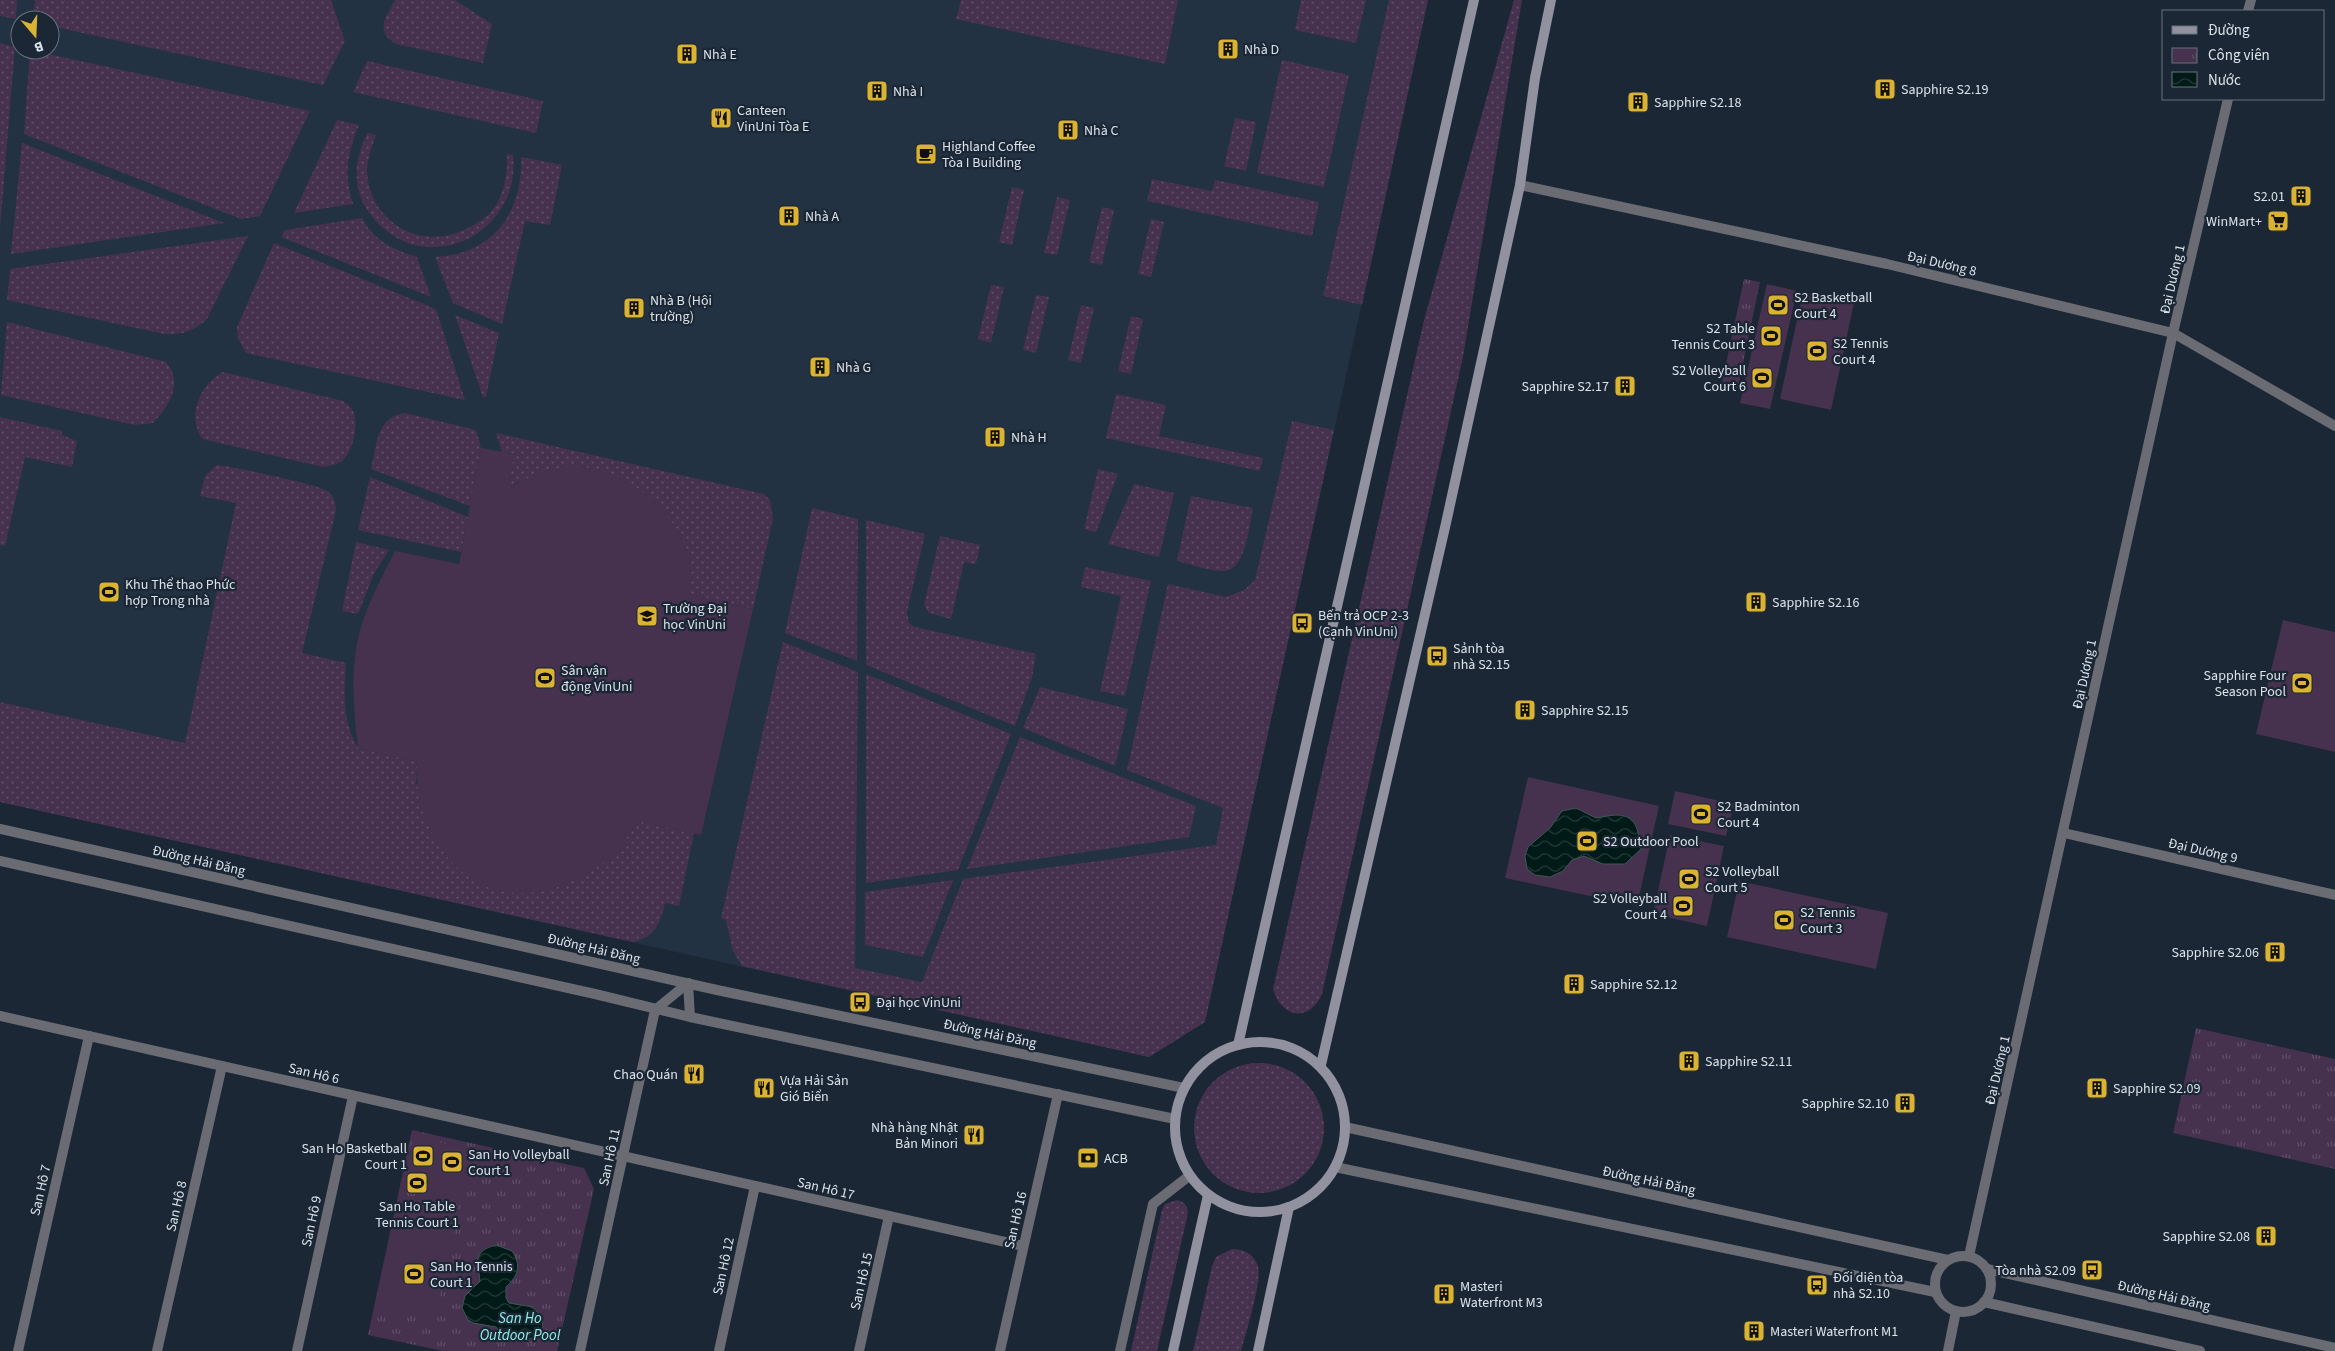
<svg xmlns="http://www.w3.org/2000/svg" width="2335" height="1351" viewBox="0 0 2335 1351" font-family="'Source Sans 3',sans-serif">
	<defs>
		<pattern id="grass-dots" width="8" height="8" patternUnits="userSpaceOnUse" patternTransform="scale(1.25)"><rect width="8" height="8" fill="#46314e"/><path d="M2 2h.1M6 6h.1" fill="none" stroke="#604f68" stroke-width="1.8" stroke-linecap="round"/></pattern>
		<pattern id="park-tufts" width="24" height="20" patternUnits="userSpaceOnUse" patternTransform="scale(1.25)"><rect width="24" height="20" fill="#46314e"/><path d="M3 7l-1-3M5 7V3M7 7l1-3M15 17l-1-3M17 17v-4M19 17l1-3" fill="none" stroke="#604f68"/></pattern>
		<pattern id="water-waves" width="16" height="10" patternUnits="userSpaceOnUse" patternTransform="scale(1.25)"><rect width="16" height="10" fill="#001a17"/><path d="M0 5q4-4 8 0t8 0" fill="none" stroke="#253b39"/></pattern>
	</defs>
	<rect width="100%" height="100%" fill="#1b2734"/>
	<path fill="#223243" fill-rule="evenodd" d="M0 0H1428L1205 1022 1149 1057 0 802ZM20 20H50V50H20Z"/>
	<g fill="url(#grass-dots)">
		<polygon points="0,0 17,0 16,19 0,16"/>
		<polygon points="35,0 331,0 345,41 323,85 50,26 50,20 33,20"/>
		<path d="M395 0H455L492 24 483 63 396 44C374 31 386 17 395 0Z"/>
		<polygon points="961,0 1178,0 1165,64 956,19"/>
		<polygon points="1301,0 1366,0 1356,43 1295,30"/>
		<polygon points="1389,0 1428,0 1362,305 1323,296"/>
		<path d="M1514 0H1522L1463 357 1322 994C1309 1023 1281 1018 1273 989L1424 320Z"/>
		<polygon points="0,43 15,47 0,229"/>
		<polygon points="30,50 310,111 260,216 241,219 24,134"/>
		<polygon points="1282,60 1349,75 1324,187 1257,173"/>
		<polygon points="367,61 543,101 536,133 353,92"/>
		<polygon points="1235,118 1256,122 1246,171 1224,166"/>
		<path d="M337 120 359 125C347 153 344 175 353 204L294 213Z"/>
		<path d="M367 133 376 135C372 146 368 157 367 168 367 183 371 196 379 208 401 238 437 245 470 227 480 222 490 215 496 205 505 190 508 171 507 154L513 155C520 212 467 260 411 244 400 241 390 234 382 227 352 200 351 168 367 133Z"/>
		<polygon points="22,143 224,223 11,254"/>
		<path d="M521 157 562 165 550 225 525 221 502 324 453 303 435 257C493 254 523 213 521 157Z"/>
		<polygon points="1152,179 1212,191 1215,180 1319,202 1312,236 1147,201"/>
		<polygon points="1012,187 1024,190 1012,245 999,242"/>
		<polygon points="1057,197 1070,200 1057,255 1044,253"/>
		<polygon points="1102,207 1114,210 1102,265 1089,262"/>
		<path d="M362 218C373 240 394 250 417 257L431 297 281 237 285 230Z"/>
		<polygon points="1151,219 1164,222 1151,277 1138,274"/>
		<path d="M248 236 207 319C194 331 183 335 164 334L7 300 10 269Z"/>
		<polygon points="274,243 436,309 465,400 246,353 238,338 237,327"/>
		<polygon points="991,285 1004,287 991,343 978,339"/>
		<polygon points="1036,295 1049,297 1036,353 1023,350"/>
		<polygon points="1081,305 1094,308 1081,363 1068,360"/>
		<polygon points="455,315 499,333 486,397 483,397"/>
		<polygon points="1131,316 1143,319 1131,374 1118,371"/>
		<path d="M7 322 166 362C184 383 169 406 153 423L135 425 1 395Z"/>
		<path d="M223 372 343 401C346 403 350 406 352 409 360 422 353 452 342 461 336 465 330 466 323 467L202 439C187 416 199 385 223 372Z"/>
		<polygon points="1116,394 1166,405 1159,436 1263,458 1260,471 1106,438"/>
		<path d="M405 413 476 430 481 448 470 506 371 469C377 445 376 417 405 413Z"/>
		<polygon points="0,417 62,431 62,435 77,441 72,467 25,457 5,546 0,545"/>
		<polygon points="1292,421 1334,430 1205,1022 1149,1057 742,966 733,951 726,920 721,918 783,642 858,672 855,968 922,982 963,879 1216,845 1223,808 1127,770 1168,584 1226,597 1244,590 1255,580"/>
		<path d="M496 433 764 494 770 500 773 518 753 609 689 594C698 558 676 527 654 501L518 482 507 490 514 454 502 452Z"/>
		<path d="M217 465C234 467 318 484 329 492 334 496 335 503 336 510L302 653 346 663C344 693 342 721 358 748L418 762 416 783 554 888C595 871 614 859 638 821L694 833 679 906 665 903C660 924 655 937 633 942L0 802V702L185 743 236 503 200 496 205 476Z"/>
		<polygon points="1098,469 1118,474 1096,532 1084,529"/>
		<polygon points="370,477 468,517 461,552 358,530"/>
		<polygon points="1134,484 1174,493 1159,557 1108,544"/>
		<path d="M1191 496 1253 508C1249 525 1246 572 1223 571 1208 571 1191 564 1177 561Z"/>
		<polygon points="812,508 858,519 857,661 785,633"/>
		<polygon points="866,520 925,534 907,612 909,623 915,627 1036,654 1032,677 1015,726 866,665"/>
		<polygon points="940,536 980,545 976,564 964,562 951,619 929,613 924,605"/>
		<polygon points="356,542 389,550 374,573 358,614 342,611"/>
		<polygon points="1085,567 1151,581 1125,696 1100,691 1121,596 1081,587"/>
		<polygon points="866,674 1011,734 958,870 866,883"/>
		<polygon points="1040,687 1128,709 1115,766 1023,728"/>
		<polygon points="1020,737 1196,806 1189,837 967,869"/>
		<polygon points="953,880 923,957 865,945 865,892"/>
		<circle cx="1259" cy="1128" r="65"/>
		<path d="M1177 1200C1185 1202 1187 1205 1188 1213L1157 1351H1131L1162 1210 1165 1204Z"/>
		<path d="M1232 1249C1244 1249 1255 1254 1258 1267 1262 1282 1246 1333 1241 1351H1193L1212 1266 1216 1257Z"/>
	</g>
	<g fill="url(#park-tufts)">
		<polygon points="1744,279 1760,282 1737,392 1721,388"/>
		<polygon points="2196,1028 2335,1059 2335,1169 2173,1133"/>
		<polygon points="412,1130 584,1168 594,1189 557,1351 443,1351 368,1335"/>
	</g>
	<g fill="#46314e">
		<polygon points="1767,284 1797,291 1770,409 1740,403"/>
		<polygon points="1803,292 1854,303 1831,410 1780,399"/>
		<path d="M481 448 514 454 508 489C527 477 545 468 568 467 631 463 703 530 690 594L753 609 701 835 638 821C629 835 621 850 607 860 552 903 479 910 439 845 421 816 415 795 418 762L358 748C353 705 349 659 364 618 372 595 384 573 395 551L459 564Z"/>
		<polygon points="2283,620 2335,632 2335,752 2256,734"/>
		<polygon points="1528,777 1659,806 1637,906 1505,878"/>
		<polygon points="1675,791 1734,804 1726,836 1668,824"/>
		<polygon points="1670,835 1724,846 1707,926 1653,914"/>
		<polygon points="1739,881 1888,913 1876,969 1727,937"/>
		<polygon points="413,1137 472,1149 460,1204 401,1191"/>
		<polygon points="398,1200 458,1213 435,1319 375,1306"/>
	</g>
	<g fill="url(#water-waves)" stroke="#415656">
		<path d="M1576 808 1596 818C1629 811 1637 815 1641 849L1625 864H1603L1584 856 1572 860 1563 871 1550 877 1535 875 1527 869 1525 856 1528 847 1550 828 1562 811Z"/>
		<path d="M496 1245 512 1251C522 1266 518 1276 506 1287V1298L509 1303 533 1307C563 1339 514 1351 496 1327L473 1323 468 1320 462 1308 465 1296 480 1281C478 1262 472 1251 496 1245Z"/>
	</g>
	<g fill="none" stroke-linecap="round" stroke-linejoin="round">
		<g stroke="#6a6b73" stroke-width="10">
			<polyline points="2248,11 2251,0"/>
			<polyline points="1520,185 1887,264 2173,333 2335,426"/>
			<polyline points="2064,833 2335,895"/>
			<polyline points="0,1016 1023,1246"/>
			<polyline points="1969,1256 2173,333 2228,99"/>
			<polyline points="18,1351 89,1036"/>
			<polyline points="157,1351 222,1066"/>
			<polyline points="297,1351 353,1096"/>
			<polyline points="580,1351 655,1010 688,983"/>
			<polyline points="719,1351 755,1186"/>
			<polyline points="859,1351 889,1216"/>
			<polyline points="1000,1351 1058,1094"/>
			<polyline points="1120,1351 1153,1204 1189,1176"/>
			<polyline points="1948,1351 1956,1311"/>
		</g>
		<g stroke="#6a6b73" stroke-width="10">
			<polyline points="0,829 717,990 1184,1088"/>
			<polyline points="0,861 595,994 690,1017 1175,1119"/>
			<polyline points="688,983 690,1017"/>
			<polyline points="1345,1127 1948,1260"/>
			<polyline points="1335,1167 1935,1292"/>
			<circle cx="1963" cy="1284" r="28"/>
			<polyline points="1987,1269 2335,1348"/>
			<polyline points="1984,1302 2200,1351"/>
		</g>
		<g stroke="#91919f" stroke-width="10">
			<circle cx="1260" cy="1127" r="85"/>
			<polyline points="1238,1045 1474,0"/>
			<polyline points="1321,1065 1446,523 1520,185 1535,78 1551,0"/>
			<polyline points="1173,1351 1208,1195"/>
			<polyline points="1258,1351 1289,1207"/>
		</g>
	</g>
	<defs>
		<g id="building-square" transform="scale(1.125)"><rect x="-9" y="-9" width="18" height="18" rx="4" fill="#dab333" stroke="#1b2734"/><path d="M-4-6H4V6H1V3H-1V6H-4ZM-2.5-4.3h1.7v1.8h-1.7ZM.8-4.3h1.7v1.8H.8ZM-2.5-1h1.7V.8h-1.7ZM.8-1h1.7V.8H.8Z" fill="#111"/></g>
		<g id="restaurant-square" transform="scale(1.125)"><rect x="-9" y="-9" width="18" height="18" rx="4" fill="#dab333" stroke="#1b2734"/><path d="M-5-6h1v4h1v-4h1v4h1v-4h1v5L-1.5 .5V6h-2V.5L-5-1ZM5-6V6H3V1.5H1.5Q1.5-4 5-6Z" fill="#111"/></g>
		<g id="cafe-square" transform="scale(1.125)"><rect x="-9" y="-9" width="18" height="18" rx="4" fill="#dab333" stroke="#1b2734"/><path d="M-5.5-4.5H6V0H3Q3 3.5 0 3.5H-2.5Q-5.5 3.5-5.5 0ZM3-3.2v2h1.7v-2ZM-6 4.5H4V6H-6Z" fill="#111"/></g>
		<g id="supermarket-square" transform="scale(1.125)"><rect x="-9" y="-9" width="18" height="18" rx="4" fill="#dab333" stroke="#1b2734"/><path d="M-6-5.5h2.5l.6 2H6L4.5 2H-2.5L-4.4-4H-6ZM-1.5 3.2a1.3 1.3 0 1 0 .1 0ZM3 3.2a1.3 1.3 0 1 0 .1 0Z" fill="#111"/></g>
		<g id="stadium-square" transform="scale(1.125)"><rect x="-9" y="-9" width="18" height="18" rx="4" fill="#dab333" stroke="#1b2734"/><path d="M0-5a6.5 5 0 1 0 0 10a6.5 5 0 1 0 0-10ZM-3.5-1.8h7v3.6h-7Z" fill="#111"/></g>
		<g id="university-square" transform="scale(1.125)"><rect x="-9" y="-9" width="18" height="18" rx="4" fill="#dab333" stroke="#1b2734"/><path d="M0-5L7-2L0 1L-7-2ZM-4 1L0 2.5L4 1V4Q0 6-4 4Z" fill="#111"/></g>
		<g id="bus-square" transform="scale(1.125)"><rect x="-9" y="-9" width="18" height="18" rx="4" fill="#dab333" stroke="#1b2734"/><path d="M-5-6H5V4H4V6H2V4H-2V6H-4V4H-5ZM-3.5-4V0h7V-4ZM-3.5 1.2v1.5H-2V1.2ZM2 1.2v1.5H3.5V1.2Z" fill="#111"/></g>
		<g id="bank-square" transform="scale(1.125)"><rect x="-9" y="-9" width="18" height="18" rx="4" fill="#dab333" stroke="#1b2734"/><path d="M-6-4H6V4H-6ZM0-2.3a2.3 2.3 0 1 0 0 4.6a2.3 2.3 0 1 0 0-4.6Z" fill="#111"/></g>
	</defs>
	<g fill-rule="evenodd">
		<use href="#building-square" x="1228" y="49"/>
		<use href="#building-square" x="687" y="54"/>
		<use href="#building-square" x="1885" y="89"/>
		<use href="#building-square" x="877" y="91"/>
		<use href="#building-square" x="1638" y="102"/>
		<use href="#restaurant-square" x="721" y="118"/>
		<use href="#building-square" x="1068" y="130"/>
		<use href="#cafe-square" x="926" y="154"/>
		<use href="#building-square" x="2301" y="196"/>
		<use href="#building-square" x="789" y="216"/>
		<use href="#supermarket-square" x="2278" y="221"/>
		<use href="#stadium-square" x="1778" y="305"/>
		<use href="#building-square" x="634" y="308"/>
		<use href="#stadium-square" x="1771" y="336"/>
		<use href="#stadium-square" x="1817" y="351"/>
		<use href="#building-square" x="820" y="367"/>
		<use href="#stadium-square" x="1762" y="378"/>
		<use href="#building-square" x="1625" y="386"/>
		<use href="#building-square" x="995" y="437"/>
		<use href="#stadium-square" x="109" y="592"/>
		<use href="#building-square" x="1756" y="602"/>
		<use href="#university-square" x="647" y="616"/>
		<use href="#bus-square" x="1302" y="623"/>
		<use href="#bus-square" x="1437" y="656"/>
		<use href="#stadium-square" x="545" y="678"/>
		<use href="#stadium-square" x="2302" y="683"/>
		<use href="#building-square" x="1525" y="710"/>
		<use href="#stadium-square" x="1701" y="814"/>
		<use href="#stadium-square" x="1587" y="841"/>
		<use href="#stadium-square" x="1689" y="879"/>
		<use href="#stadium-square" x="1683" y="906"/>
		<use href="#stadium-square" x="1784" y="920"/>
		<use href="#building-square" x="2275" y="952"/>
		<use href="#building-square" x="1574" y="984"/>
		<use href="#bus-square" x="860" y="1002"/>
		<use href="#building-square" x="1689" y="1061"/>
		<use href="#restaurant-square" x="694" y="1074"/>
		<use href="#restaurant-square" x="764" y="1088"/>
		<use href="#building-square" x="2097" y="1088"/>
		<use href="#building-square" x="1905" y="1103"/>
		<use href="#restaurant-square" x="974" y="1135"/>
		<use href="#stadium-square" x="423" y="1156"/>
		<use href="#bank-square" x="1088" y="1158"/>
		<use href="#stadium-square" x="452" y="1162"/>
		<use href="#stadium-square" x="417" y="1183"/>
		<use href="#building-square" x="2266" y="1236"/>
		<use href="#bus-square" x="2092" y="1270"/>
		<use href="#stadium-square" x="414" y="1274"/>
		<use href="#bus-square" x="1817" y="1285"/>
		<use href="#building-square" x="1444" y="1294"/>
		<use href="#building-square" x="1754" y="1331"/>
	</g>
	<g text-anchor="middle" stroke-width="4.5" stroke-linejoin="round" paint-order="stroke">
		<g font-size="14" fill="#dae2ea" stroke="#1b2734" text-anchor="start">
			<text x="1244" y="54">Nhà D</text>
			<text x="703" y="59">Nhà E</text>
			<text x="1901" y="94">Sapphire S2.19</text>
			<text x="893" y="96">Nhà I</text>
			<text x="1654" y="107">Sapphire S2.18</text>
			<text x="737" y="115">Canteen<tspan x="737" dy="16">VinUni Tòa E</tspan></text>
			<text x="1084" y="135">Nhà C</text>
			<text x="942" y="151">Highland Coffee<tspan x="942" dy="16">Tòa I Building</tspan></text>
			<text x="2285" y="201" text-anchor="end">S2.01</text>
			<text x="805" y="221">Nhà A</text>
			<text x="2262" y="226" text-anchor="end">WinMart+</text>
			<text x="1794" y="302">S2 Basketball<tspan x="1794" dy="16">Court 4</tspan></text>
			<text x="650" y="305">Nhà B (Hội<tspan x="650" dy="16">trường)</tspan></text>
			<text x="1755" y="333" text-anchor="end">S2 Table<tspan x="1755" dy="16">Tennis Court 3</tspan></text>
			<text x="1833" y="348">S2 Tennis<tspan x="1833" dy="16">Court 4</tspan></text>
			<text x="836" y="372">Nhà G</text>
			<text x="1746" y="375" text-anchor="end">S2 Volleyball<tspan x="1746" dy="16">Court 6</tspan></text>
			<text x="1609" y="391" text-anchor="end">Sapphire S2.17</text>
			<text x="1011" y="442">Nhà H</text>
			<text x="125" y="589">Khu Thể thao Phức<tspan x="125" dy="16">hợp Trong nhà</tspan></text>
			<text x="1772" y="607">Sapphire S2.16</text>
			<text x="663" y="613">Trường Đại<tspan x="663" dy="16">học VinUni</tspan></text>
			<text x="1318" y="620">Bến trả OCP 2-3<tspan x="1318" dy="16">(Cạnh VinUni)</tspan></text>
			<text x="1453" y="653">Sảnh tòa<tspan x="1453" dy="16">nhà S2.15</tspan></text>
			<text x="561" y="675">Sân vận<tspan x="561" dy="16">động VinUni</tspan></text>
			<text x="2286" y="680" text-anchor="end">Sapphire Four<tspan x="2286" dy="16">Season Pool</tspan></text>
			<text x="1541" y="715">Sapphire S2.15</text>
			<text x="1717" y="811">S2 Badminton<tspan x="1717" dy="16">Court 4</tspan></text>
			<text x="1603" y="846">S2 Outdoor Pool</text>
			<text x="1705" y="876">S2 Volleyball<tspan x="1705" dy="16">Court 5</tspan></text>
			<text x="1667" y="903" text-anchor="end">S2 Volleyball<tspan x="1667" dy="16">Court 4</tspan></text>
			<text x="1800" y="917">S2 Tennis<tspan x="1800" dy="16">Court 3</tspan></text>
			<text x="2259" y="957" text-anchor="end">Sapphire S2.06</text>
			<text x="1590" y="989">Sapphire S2.12</text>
			<text x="876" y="1007">Đại học VinUni</text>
			<text x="1705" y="1066">Sapphire S2.11</text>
			<text x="678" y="1079" text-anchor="end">Chao Quán</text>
			<text x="780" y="1085">Vựa Hải Sản<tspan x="780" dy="16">Gió Biển</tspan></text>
			<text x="2113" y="1093">Sapphire S2.09</text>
			<text x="1889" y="1108" text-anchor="end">Sapphire S2.10</text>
			<text x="958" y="1132" text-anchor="end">Nhà hàng Nhật<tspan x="958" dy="16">Bản Minori</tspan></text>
			<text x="407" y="1153" text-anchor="end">San Ho Basketball<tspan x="407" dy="16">Court 1</tspan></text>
			<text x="468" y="1159">San Ho Volleyball<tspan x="468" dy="16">Court 1</tspan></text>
			<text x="1104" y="1163">ACB</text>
			<text x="417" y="1211" text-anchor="middle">San Ho Table<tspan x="417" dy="16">Tennis Court 1</tspan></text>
			<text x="2250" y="1241" text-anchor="end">Sapphire S2.08</text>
			<text x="430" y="1271">San Ho Tennis<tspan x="430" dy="16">Court 1</tspan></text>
			<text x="2076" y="1275" text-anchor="end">Tòa nhà S2.09</text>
			<text x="1833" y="1282">Đối diện tòa<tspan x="1833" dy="16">nhà S2.10</tspan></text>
			<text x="1460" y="1291">Masteri<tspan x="1460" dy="16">Waterfront M3</tspan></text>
			<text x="1770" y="1336">Masteri Waterfront M1</text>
		</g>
		<g font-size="14" fill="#dae2ea" stroke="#1b2734">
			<text transform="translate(1942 263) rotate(13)" y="5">Đại Dương 8</text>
			<text transform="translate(2172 279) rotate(-77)" y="5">Đại Dương 1</text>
			<text transform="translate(2084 674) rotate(-78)" y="5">Đại Dương 1</text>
			<text transform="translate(2203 850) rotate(13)" y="5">Đại Dương 9</text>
			<text transform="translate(199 860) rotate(13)" y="5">Đường Hải Đăng</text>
			<text transform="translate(594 948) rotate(13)" y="5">Đường Hải Đăng</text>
			<text transform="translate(990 1033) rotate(12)" y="5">Đường Hải Đăng</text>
			<text transform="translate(1997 1070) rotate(-77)" y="5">Đại Dương 1</text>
			<text transform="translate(314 1073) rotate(13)" y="5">San Hô 6</text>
			<text transform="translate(609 1157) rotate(-78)" y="5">San Hô 11</text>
			<text transform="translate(1649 1180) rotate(12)" y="5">Đường Hải Đăng</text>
			<text transform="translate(826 1188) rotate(13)" y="5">San Hô 17</text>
			<text transform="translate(40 1190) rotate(-77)" y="5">San Hô 7</text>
			<text transform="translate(176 1206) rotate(-77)" y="5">San Hô 8</text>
			<text transform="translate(1015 1220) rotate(-77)" y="5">San Hô 16</text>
			<text transform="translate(311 1221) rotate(-78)" y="5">San Hô 9</text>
			<text transform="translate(723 1266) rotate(-78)" y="5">San Hô 12</text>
			<text transform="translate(861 1281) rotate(-77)" y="5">San Hô 15</text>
			<text transform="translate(2164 1295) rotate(13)" y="5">Đường Hải Đăng</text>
		</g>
		<g font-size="15" font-style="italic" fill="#91efe5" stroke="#1b2734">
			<text x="520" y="1323">San Ho<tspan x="520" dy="17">Outdoor Pool</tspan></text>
		</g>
	</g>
	<rect x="2162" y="10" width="162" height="90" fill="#1b2734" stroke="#67727d"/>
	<rect x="2172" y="26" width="25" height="8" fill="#91919f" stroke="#67727d"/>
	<text x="2208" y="35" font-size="15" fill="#dae2ea">Đường</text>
	<rect x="2172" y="48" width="25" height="15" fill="url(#park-tufts)" stroke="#67727d"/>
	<text x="2208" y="60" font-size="15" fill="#dae2ea">Công viên</text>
	<rect x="2172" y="72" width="25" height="15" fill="url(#water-waves)" stroke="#67727d"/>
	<text x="2208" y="85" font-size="15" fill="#dae2ea">Nước</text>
	<g transform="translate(35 35) rotate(161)"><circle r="24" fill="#1b2734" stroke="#67727d"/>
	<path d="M0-4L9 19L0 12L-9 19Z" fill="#dab333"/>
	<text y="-8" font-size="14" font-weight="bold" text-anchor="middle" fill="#dae2ea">B</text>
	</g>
</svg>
